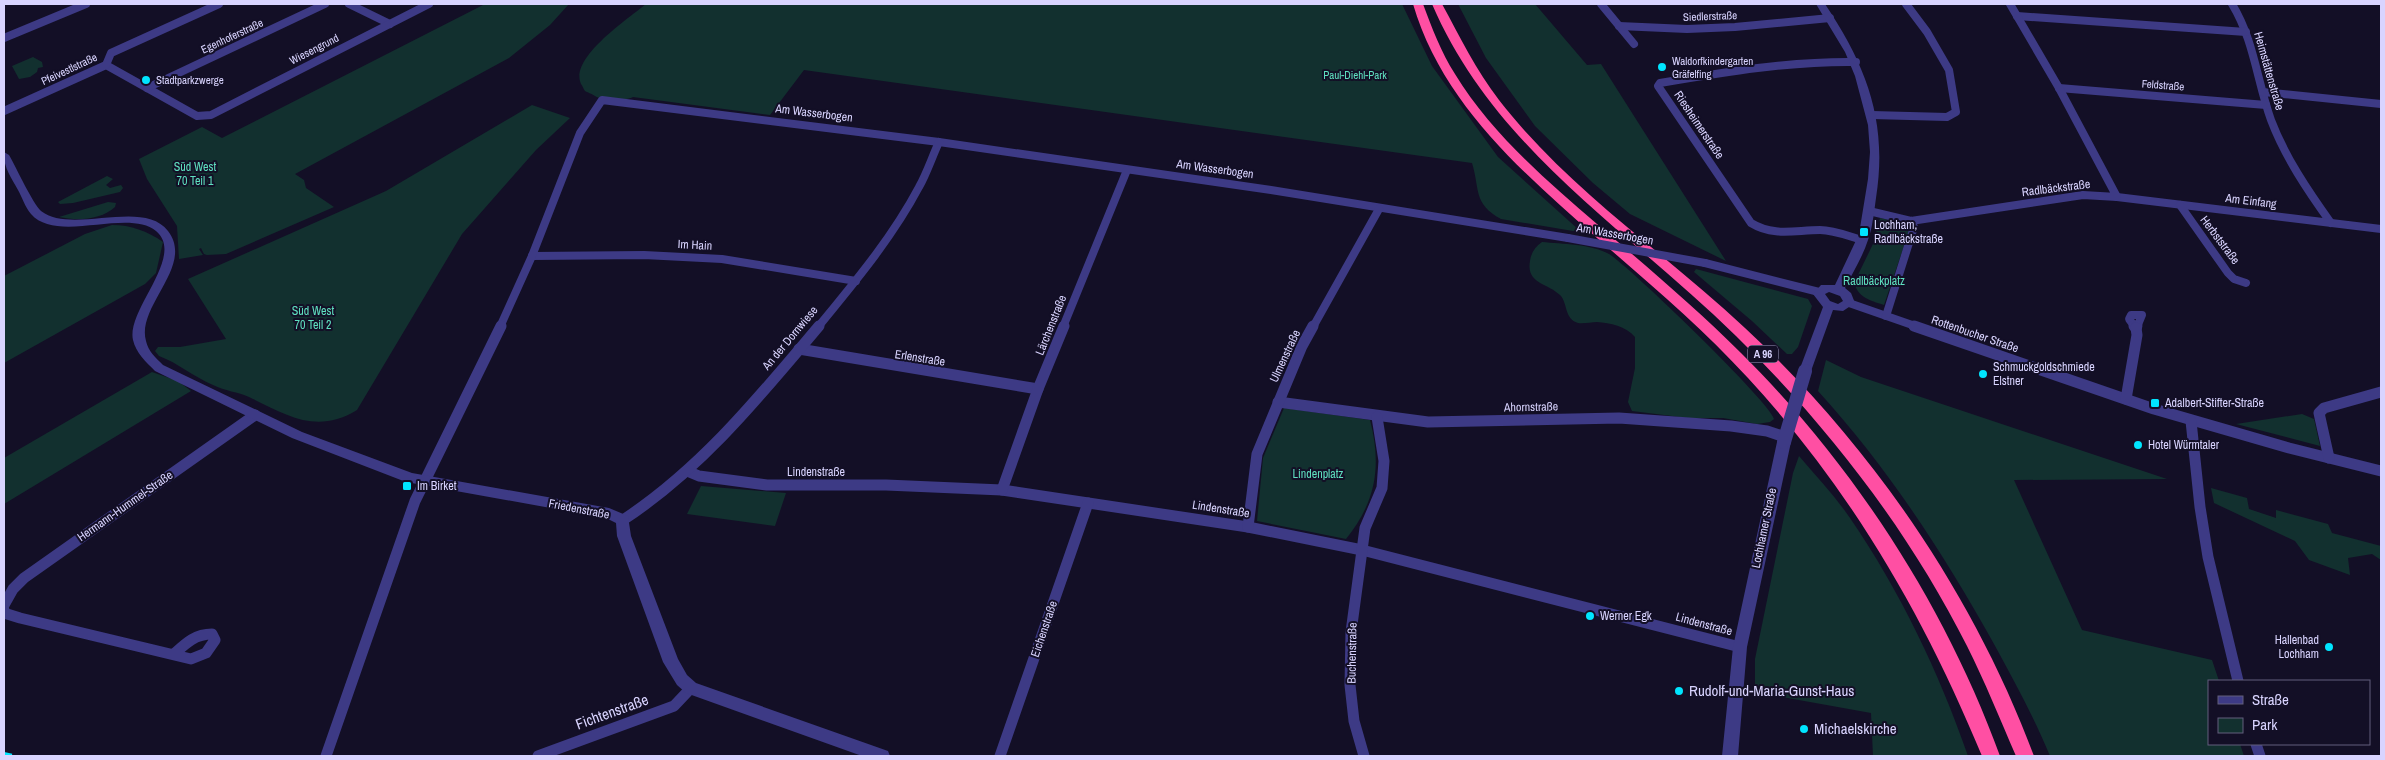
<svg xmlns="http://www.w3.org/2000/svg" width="2385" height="760" viewBox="0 0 2385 760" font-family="'Archivo Narrow',sans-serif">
	<rect width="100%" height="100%" fill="#130f26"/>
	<g fill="#12302f">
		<polygon points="485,4 569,4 550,25 509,58 295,174 304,180 306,188 334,207 226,254 207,255 204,254 201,248 199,249 203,255 179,259 177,226 147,179 139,159 202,127 222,138"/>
		<path d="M646 4H1402L1432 66 1498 157 1579 230 1573 231 1501 219C1473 204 1480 189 1472 163L804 70 770 115 633 97C625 101 603 101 595 96 592 94 587 92 585 91 583 89 583 86 581 84 569 58 628 19 646 4Z"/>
		<polygon points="1458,4 1535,4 1587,65 1601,64 1726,261 1630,214 1593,183 1535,126 1486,58"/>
		<polygon points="33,57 42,62 43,67 38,68 37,72 30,77 19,79 12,66"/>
		<path d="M532 105 570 118 536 150 462 234 357 410C316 435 287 415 249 397 238 392 225 391 213 385 194 377 178 363 159 356L155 351 158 347H180L226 339 188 279 386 191Z"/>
		<polygon points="107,176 113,179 106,185 110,188 121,185 123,188 120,192 73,203 60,204 58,202"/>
		<path d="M108 202 116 203 115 207C101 220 77 221 59 217Z"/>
		<path d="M1880 218 1903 223 1909 231 1884 305C1869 300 1859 298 1854 283L1873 244Z"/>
		<path d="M112 225C131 225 147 231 163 242L156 273 145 284 4 363V276L85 234Z"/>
		<path d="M1542 242C1562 244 1591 244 1609 254 1630 267 1770 402 1774 419L1770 422 1757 424 1723 418H1688L1632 411 1628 402 1635 368V337C1626 326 1610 323 1597 322 1591 322 1583 324 1578 323 1564 319 1568 303 1560 295 1548 283 1526 284 1530 261 1531 253 1535 247 1542 242Z"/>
		<polygon points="1696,269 1808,299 1812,306 1798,347 1792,354 1787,354 1752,321 1694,272"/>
		<path d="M1826 360 1861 377 2167 479 2014 480 2082 630 2212 660 2219 681H2209V744H2240L2244 756H2050C2034 717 2014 681 1994 644 1944 554 1888 468 1818 391Z"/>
		<polygon points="152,372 178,381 191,391 4,504 4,458"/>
		<path d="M1284 408 1370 420C1382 466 1376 502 1346 539L1257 521 1263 458Z"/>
		<polygon points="2302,414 2314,419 2320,446 2236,424"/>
		<path d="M1799 456C1816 476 1835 496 1850 518 1900 591 1939 672 1968 756H1873L1871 713 1755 692V659L1793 473Z"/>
		<polygon points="701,486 786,493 775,526 687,514"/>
		<polygon points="2211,488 2247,498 2249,509 2276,518 2276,510 2328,524 2332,533 2381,546 2381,560 2372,554 2348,558 2350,575 2309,560 2295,541 2214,503"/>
	</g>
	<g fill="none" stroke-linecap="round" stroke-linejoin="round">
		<g stroke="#3d3a85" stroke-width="8">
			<polyline points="349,4 390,24"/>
			<polyline points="1601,4 1634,44"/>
			<path d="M2232 4C2254 40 2257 81 2271 120 2285 157 2308 191 2331 223"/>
			<polyline points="2017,16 2246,32"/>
			<polyline points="1619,26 1687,29 1735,27 1830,18"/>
			<polyline points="4,38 86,4"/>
			<path d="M1856 62C1790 61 1725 72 1660 83L1658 86 1751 223C1774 237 1795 230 1820 230 1834 230 1848 236 1862 240"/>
			<polyline points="106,65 197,116 211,115 429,4"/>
			<polyline points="147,88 325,4"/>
			<polyline points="2059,88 2266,105"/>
			<polyline points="2263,92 2381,104"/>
			<polyline points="4,111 106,65 111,53 219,4"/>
			<polyline points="1872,115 1947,117 1956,112 1949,70 1927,32 1906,4"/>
			<polyline points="2117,197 2381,229"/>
			<polyline points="2180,205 2228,273 2234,279 2246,283"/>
			<polyline points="1869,211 1911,221 2083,195 2117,197 2059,88 2010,4"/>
			<polyline points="532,256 644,255 722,259 856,281"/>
			<polyline points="1705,263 1819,292"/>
			<polyline points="1849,303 1918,327"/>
			<polyline points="1886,316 1914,227 1911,221"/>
			<polyline points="500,327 532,256 580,133 602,100 939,142 1271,190 1568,238"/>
			<path d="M818 327C854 283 892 238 919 187 927 173 932 157 939 142"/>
			<polyline points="1063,327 1127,170"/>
			<polyline points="1313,327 1379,209"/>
			<polyline points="2135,327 2129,319 2131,315 2142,315 2137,327"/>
		</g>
		<g stroke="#3d3a85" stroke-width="11">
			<polyline points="1914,326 2154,409 2289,448 2381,471"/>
			<polyline points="2134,326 2136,328"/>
			<polyline points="2136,328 2137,326"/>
			<polyline points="799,349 1038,389"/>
			<polyline points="2126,399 2137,335 2136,328"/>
			<polyline points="1278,402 1428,422 1619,418 1731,426 1767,431 1785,437"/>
			<polyline points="2191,421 2200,507 2208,557 2238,681"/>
			<polyline points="2329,458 2319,413 2324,408 2381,392"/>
			<polyline points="687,471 699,476 767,485 886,485 1002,490 1248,527 1362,550 1740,647"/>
			<polyline points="1002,490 1038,389 1064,326"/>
			<path d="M623 520C701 469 760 396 819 326"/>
			<polyline points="1248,527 1257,454 1302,346 1313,326"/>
			<polyline points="4,605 13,589 24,578 255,415"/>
			<path d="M4 610V613L20 618 191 659 206 653 215 640 212 634C195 634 186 643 174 654"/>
			<polyline points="2256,744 2260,756"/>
			<polyline points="326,756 415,501 501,326"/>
			<polyline points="538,756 674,706 691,688"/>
			<polyline points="1000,756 1088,503"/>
			<polyline points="1364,756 1354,721 1350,685 1351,632 1365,528 1382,488 1384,461 1377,417"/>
		</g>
		<g fill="#3d3a85" fill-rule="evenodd">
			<path d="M1816 4H1825C1867 67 1888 122 1876 198 1874 212 1873 226 1868 240 1863 256 1853 272 1845 288L1851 293 1855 303 1843 311 1833 310 1811 371 1805 375 1799 371 1823 307 1813 294 1821 285H1835L1859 234 1868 179 1870 152 1868 125 1855 76 1845 52ZM1829 292 1840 296 1843 301 1838 304 1830 301 1825 294Z"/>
			<path d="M4 152 9 155C16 167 33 204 41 211 72 235 143 198 168 231 195 266 136 306 146 341 148 351 156 358 163 365L302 432 412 473 609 508 628 516 631 536 678 659 687 675 696 683 888 751 890 756H862L686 693 677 685 663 662 617 536 616 523 606 518 406 482 292 438 155 371C146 362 136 353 133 340 126 310 186 256 156 231 128 208 57 244 31 214 25 207 22 197 18 190 11 177 3 167 4 152Z"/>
			<polygon points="1784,437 1789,439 1791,442 1747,647 1738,756 1722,756 1733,647 1777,442 1779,439"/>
		</g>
		<g fill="#ff4fa3" fill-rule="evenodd">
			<path d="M1413 4H1423C1432 28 1441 52 1455 74 1491 133 1546 180 1597 224 1646 266 1696 308 1741 353 1854 465 1946 607 2000 756H1982C1924 616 1852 491 1748 378 1702 328 1649 283 1597 238 1522 172 1442 103 1413 4Z"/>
			<path d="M1432 4H1442C1460 37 1476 70 1499 100 1568 189 1664 252 1745 328 1871 445 1974 595 2034 756H2016C2000 719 1985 682 1967 646 1909 531 1828 426 1736 336 1627 229 1495 150 1432 4Z"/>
		</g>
		<polyline stroke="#00e5ff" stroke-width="4" stroke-dasharray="8 7" stroke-linecap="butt" points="4,754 13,756"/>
		<polyline stroke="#3d3a85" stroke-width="8" points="1568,238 1705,263"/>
		<polyline stroke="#3d3a85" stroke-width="14" points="1784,442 1805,371"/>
	</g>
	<g fill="#00e5ff" stroke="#130f26" stroke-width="2">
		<circle cx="1662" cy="67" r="5"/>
		<circle cx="146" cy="80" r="5"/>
		<rect x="1859" y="227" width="10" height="10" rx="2.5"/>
		<circle cx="1983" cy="374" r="5"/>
		<rect x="2150" y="398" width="10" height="10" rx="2.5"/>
		<circle cx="2138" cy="445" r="5"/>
		<rect x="402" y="481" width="10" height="10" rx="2.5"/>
		<circle cx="1590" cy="616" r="5"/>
		<circle cx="2329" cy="647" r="5"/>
		<circle cx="1679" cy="691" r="5"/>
		<circle cx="1804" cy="729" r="5"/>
	</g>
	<g text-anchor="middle" stroke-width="4" stroke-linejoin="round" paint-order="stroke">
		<g font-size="11" fill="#d9d4ff" stroke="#130f26">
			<text transform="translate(1710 16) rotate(-2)" y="4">Siedlerstraße</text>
			<text transform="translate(232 36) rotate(-25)" y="4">Egenhoferstraße</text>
			<text transform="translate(314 49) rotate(-27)" y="4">Wiesengrund</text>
			<text transform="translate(69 69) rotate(-25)" y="4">Pfeivestlstraße</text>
			<text transform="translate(2163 85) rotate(4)" y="4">Feldstraße</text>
		</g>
		<g font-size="11" fill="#d9d4ff" stroke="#130f26" text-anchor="start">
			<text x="1672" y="65">Waldorfkindergarten<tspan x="1672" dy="13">Gräfelfing</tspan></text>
			<text x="156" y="84">Stadtparkzwerge</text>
		</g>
		<g font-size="11" fill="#5fe0c0" stroke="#130f26">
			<text x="1355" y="79">Paul-Diehl-Park</text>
		</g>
		<rect fill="#130f26" stroke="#9e99be" stroke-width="1" x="1748" y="345.5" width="30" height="17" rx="4"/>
		<g font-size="11" font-weight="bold" fill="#d9d4ff">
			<text x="1763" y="358">A 96</text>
		</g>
		<g font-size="12" fill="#d9d4ff" stroke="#130f26">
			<text transform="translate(2269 71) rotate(74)" y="4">Heimstättenstraße</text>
			<text transform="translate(814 113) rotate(7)" y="4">Am Wasserbogen</text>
			<text transform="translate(1699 125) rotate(56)" y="4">Riesheimerstraße</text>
			<text transform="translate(1215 169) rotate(8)" y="4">Am Wasserbogen</text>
			<text transform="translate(2056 188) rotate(-7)" y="4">Radlbäckstraße</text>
			<text transform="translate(2251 201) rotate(7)" y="4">Am Einfang</text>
			<text transform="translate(1615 234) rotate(10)" y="4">Am Wasserbogen</text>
			<text transform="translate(2220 240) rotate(53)" y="4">Herbststraße</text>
			<text transform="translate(695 245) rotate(3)" y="4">Im Hain</text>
			<text transform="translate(1051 325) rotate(-68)" y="4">Lärchenstraße</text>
			<text transform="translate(1975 334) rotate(19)" y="4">Rottenbucher Straße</text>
			<text transform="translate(790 338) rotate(-50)" y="4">An der Dornwiese</text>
			<text transform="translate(1285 356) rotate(-65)" y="4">Ulmenstraße</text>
			<text transform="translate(920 358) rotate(9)" y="4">Erlenstraße</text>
			<text transform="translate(1531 407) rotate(-1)" y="4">Ahornstraße</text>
			<text x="816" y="476">Lindenstraße</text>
			<text transform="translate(125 506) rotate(-35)" y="4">Hermann-Hummel-Straße</text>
			<text transform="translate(579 509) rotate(11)" y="4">Friedenstraße</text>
			<text transform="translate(1221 509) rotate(9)" y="4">Lindenstraße</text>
			<text transform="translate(1764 528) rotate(-78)" y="4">Lochhamer Straße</text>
			<text transform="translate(1704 624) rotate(15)" y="4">Lindenstraße</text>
			<text transform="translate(1044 629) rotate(-71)" y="4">Eichenstraße</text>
			<text transform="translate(1352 653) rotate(-89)" y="4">Buchenstraße</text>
		</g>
		<g font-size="12" fill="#5fe0c0" stroke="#130f26">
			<text x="195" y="171">Süd West<tspan x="195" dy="14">70 Teil 1</tspan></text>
			<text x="1874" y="285">Radlbäckplatz</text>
			<text x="313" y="315">Süd West<tspan x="313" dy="14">70 Teil 2</tspan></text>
			<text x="1318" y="478">Lindenplatz</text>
		</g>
		<g font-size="12" fill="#d9d4ff" stroke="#130f26" text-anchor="start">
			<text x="1874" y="229">Lochham,<tspan x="1874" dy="14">Radlbäckstraße</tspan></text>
			<text x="1993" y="371">Schmuckgoldschmiede<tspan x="1993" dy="14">Elstner</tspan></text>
			<text x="2165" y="407">Adalbert-Stifter-Straße</text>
			<text x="2148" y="449">Hotel Würmtaler</text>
			<text x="417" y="490">Im Birket</text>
			<text x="1600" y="620">Werner Egk</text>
			<text x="2319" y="644" text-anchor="end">Hallenbad<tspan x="2319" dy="14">Lochham</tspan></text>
		</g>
		<g font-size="15" fill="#d9d4ff" stroke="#130f26" text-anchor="start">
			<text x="1689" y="696">Rudolf-und-Maria-Gunst-Haus</text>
			<text x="1814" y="734">Michaelskirche</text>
		</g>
		<g font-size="15" fill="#d9d4ff" stroke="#130f26">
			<text transform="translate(612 712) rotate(-20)" y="5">Fichtenstraße</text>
		</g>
	</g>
	<rect width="2385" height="760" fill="none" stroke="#d9d4ff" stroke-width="10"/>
	<rect x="2208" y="680" width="162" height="65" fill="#130f26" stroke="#625e7d"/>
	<rect x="2218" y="696" width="25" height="8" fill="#3d3a85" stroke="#625e7d"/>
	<text x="2252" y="705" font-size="15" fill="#d9d4ff">Straße</text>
	<rect x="2218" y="718" width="25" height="15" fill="#12302f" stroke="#625e7d"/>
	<text x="2252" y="730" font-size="15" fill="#d9d4ff">Park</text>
</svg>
